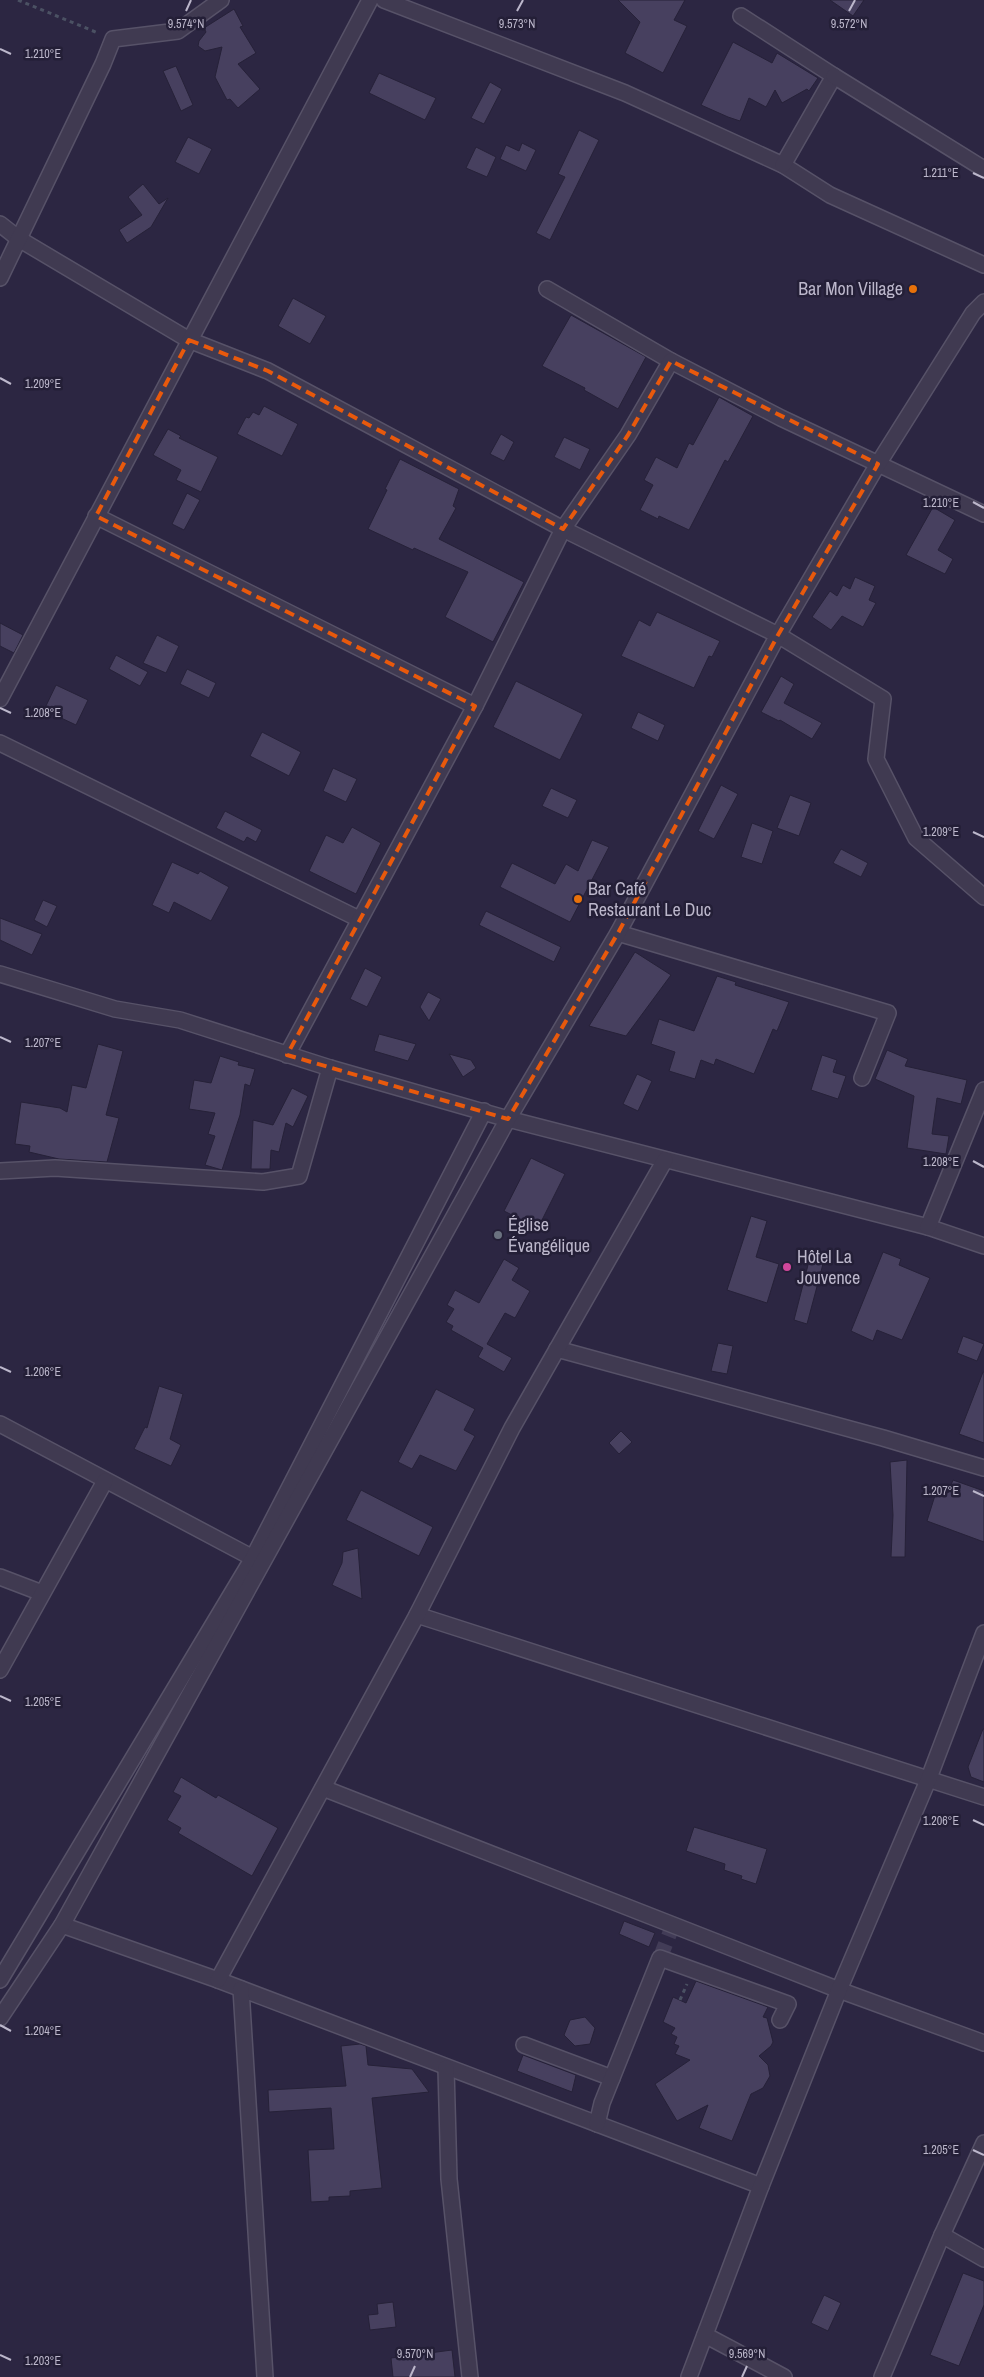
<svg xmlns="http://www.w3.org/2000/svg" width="984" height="2377" viewBox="0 0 984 2377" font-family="'Archivo Narrow',sans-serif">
	<rect width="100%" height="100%" fill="#2c2642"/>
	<g fill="#47405f" stroke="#262138">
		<polygon points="618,0 685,0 674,20 687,26 663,73 625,53 640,22"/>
		<polygon points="830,0 864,0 853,16"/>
		<polygon points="234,9 243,26 240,27 256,53 238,64 260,89 238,108 230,99 227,100 215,77 222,47 205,51 198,46 199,41 206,32 204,28"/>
		<polygon points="733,42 772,63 777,53 818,78 809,91 807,89 782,103 775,90 766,107 749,98 740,121 728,117 701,105"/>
		<polygon points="176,66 193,105 181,111 163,71"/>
		<polygon points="379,73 436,98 425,120 369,93"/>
		<polygon points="490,82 502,89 484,124 471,118"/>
		<polygon points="579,130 599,140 550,240 536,233 565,177 558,174"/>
		<polygon points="188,137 212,149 199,174 175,162"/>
		<polygon points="522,143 536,150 526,171 500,159 506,145 519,151"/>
		<polygon points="476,147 496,157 487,177 466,168"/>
		<polygon points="143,184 159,204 168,198 151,227 127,243 119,230 142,215 128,197"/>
		<polygon points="293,298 326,316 310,344 278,326"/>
		<polygon points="571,315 646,357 618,409 584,390 585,388 542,366"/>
		<polygon points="719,397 753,416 728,462 725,460 689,530 659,516 658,519 640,510 653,485 644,480 656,457 677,468 689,443 693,445"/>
		<polygon points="264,406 298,424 282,456 237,434 246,417 249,418 253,412 259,415"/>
		<polygon points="168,429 181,436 179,438 218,457 201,492 176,480 181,470 153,455"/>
		<polygon points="501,434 514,442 504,461 490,454"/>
		<polygon points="564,437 590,449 580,470 554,457"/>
		<polygon points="400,459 459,489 453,506 456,508 439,539 524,582 493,642 445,617 468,572 414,548 413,550 368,529 387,490 385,489"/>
		<polygon points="187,493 200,500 184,530 172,524"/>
		<polygon points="933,507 955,520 938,550 953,559 945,574 906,555"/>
		<polygon points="855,577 875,586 869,600 876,603 863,627 842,616 831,630 812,617 830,591 837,596 843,585 850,589"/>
		<polygon points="657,612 720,641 712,657 709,656 694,688 621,656 639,620 650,626"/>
		<polygon points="0,623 23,635 14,653 0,646"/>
		<polygon points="157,635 179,646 166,673 143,663"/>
		<polygon points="116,655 148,672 140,686 109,669"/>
		<polygon points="187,669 216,683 209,698 180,684"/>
		<polygon points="781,676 794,684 784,703 822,723 812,739 780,720 779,721 761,712"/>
		<polygon points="516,681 583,714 560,760 493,727"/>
		<polygon points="56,685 88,700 76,725 44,710"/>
		<polygon points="638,712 665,725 658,741 631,728"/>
		<polygon points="262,732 301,752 289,776 250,756"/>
		<polygon points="333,768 357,779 346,802 323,791"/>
		<polygon points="721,785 738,794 714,839 698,831"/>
		<polygon points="551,788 577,800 568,818 542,806"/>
		<polygon points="790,795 811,803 799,836 777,828"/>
		<polygon points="225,811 262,830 256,842 247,837 244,842 216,828"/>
		<polygon points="752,823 773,831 762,864 741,857"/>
		<polygon points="352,827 381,843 356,894 309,871 326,835 343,843"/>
		<polygon points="592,840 609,847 570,922 500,887 512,863 555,884 566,864 578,871"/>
		<polygon points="841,849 868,863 861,877 833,863"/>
		<polygon points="172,862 198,874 200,871 229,887 211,921 174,902 169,913 152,905"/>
		<polygon points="43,900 57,906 47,927 34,920"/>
		<polygon points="486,911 561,947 554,962 479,925"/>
		<polygon points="0,918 42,934 32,955 0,940"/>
		<polygon points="635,952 671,975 626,1036 589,1026"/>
		<polygon points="365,968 382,977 367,1007 350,999"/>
		<polygon points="717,976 736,982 735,985 789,1002 777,1031 773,1029 754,1074 716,1059 714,1065 701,1060 695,1079 669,1071 675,1052 651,1044 659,1019 694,1031"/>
		<polygon points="428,992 441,999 429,1021 420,1007"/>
		<polygon points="379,1034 416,1044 408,1061 374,1051"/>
		<polygon points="98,1044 123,1051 106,1115 119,1118 107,1162 59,1159 29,1152 30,1146 15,1144 21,1102 60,1108 67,1112 72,1085 86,1088"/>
		<polygon points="887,1050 908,1059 905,1066 967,1080 961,1104 937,1098 932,1134 949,1136 946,1154 907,1148 914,1096 875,1079"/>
		<polygon points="449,1054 471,1060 476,1068 463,1077"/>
		<polygon points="822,1055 837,1060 833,1072 846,1076 838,1099 811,1090"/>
		<polygon points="220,1056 239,1062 238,1065 255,1069 250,1086 245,1084 240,1115 222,1170 205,1165 215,1136 208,1134 215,1113 189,1109 194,1080 211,1083"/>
		<polygon points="637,1074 652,1081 638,1111 623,1104"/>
		<polygon points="292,1088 308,1096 293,1127 286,1123 279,1152 271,1150 270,1169 251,1169 253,1120 273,1125"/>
		<polygon points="531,1158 565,1174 538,1228 504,1211"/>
		<polygon points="751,1216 767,1221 756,1257 779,1264 767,1303 727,1290"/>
		<polygon points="883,1252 901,1259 899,1265 930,1278 902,1340 877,1330 873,1341 851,1331"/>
		<polygon points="504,1259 519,1268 512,1280 530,1291 515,1318 505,1313 487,1344 512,1358 504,1372 478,1357 483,1348 451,1330 453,1326 446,1322 454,1309 447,1305 455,1290 479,1303"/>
		<polygon points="809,1261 823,1264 807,1324 794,1320"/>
		<polygon points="963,1336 984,1344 977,1361 957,1353"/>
		<polygon points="718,1343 733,1346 727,1374 711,1371"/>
		<polygon points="983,1372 984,1372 984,1443 959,1434"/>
		<polygon points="159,1386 183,1394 170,1439 181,1445 171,1466 134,1449 145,1427 147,1428"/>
		<polygon points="436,1389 475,1409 464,1430 475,1436 456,1471 420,1455 412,1469 398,1462"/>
		<polygon points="621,1431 632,1442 619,1454 609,1443"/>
		<polygon points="907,1460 905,1557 891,1557 893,1515 890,1462"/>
		<polygon points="953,1480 984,1491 984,1542 927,1521 937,1489 948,1493"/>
		<polygon points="361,1490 433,1527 419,1556 346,1520"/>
		<polygon points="358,1548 362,1599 332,1585 342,1563 343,1552"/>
		<polygon points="983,1729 984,1729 984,1782 971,1777 968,1767"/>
		<polygon points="181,1777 216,1798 218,1795 278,1828 252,1876 178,1833 181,1828 167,1820 181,1796 173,1792"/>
		<polygon points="694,1827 767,1849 756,1884 741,1879 742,1876 724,1870 725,1864 686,1851"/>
		<polygon points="624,1921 655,1933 649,1947 619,1934"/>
		<polygon points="696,1981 768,2007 763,2017 767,2018 773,2042 771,2046 759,2056 768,2065 770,2076 763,2088 751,2094 732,2141 699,2128 708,2105 677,2121 655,2084 690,2060 675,2054 679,2046 674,2044 677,2037 671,2034 675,2028 663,2022 673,1997 686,2003"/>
		<polygon points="585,2017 595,2028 590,2044 575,2046 564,2035 570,2020"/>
		<polygon points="360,2044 366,2046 368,2065 412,2069 429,2092 372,2098 382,2188 350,2191 350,2196 329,2197 329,2201 311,2202 308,2150 334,2149 331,2108 269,2112 268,2090 346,2086 341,2046"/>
		<polygon points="523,2055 576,2075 572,2092 517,2071"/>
		<polygon points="963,2273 984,2281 984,2305 959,2366 930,2355"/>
		<polygon points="824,2295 841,2303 828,2331 811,2323"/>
		<polygon points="393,2302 396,2327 370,2330 368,2315 378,2314 377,2304"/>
		<polygon points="452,2350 455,2377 393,2377 391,2358"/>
	</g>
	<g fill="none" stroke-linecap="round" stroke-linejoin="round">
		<polyline stroke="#423c57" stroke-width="15" stroke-dasharray="15 8" stroke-linecap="butt" points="660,1958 673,1925"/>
		<g stroke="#575268" stroke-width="18">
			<g id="minor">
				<polyline points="384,0 625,93 783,165 830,195 984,265"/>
				<polyline points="741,16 834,76 783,165"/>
				<polyline points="834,76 984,169"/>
				<polyline points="0,224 19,239 189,340 268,371 563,529 778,635 883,699 876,759 916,838 984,897"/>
				<polyline points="0,278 103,64 113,39 178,31 221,0"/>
				<polyline points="547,289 671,361 781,418 984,514"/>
				<polyline points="96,516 475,706"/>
				<polyline points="0,699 370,0"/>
				<polyline points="0,743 359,919"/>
				<polyline points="618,933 888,1013 862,1078"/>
				<polyline points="0,974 115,1009 180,1020 330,1068 508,1119 928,1227 984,1246"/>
				<polyline points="287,1055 475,706 563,529 628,435 671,361"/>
				<polyline points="0,1171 55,1168 263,1182 299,1176 330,1068"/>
				<polyline points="928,1227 984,1090"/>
				<polyline points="557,1349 883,1438 984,1468"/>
				<polyline points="0,1424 253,1558"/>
				<polyline points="0,1577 42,1593"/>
				<polyline points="417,1615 984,1797"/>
				<polyline points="0,1670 105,1481"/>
				<polyline points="323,1788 839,1990 984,2043"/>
				<polyline points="62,1925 218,1980 761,2186"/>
				<polyline points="0,1980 253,1558 484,1111"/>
				<polyline points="218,1980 417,1615 512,1428 665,1160"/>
				<polyline points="241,1989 265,2377"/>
				<polyline points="0,2018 62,1925 508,1119 618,933 778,635 878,464 973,313 984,302"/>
				<polyline points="524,2045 612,2078"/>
				<polyline points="446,2068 449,2179 470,2377"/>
				<polyline points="597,2124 602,2103 660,1958 788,2004 780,2020"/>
				<polyline points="942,2235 984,2259"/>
				<polyline points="705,2335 784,2377"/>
				<polyline points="689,2377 761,2186 839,1990 929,1778 984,1633"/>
				<polyline points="882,2377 942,2235 984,2143"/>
			</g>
		</g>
		<g stroke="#4b5163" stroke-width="3" stroke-dasharray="4 4" stroke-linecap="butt">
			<polyline points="18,0 98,33"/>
			<polyline points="680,2000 687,1984"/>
		</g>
		<use href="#minor" stroke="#403a51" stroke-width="15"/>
	</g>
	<path fill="none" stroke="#e8590c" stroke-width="4" stroke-dasharray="10 6" stroke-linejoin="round" d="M189 340 268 371 563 529 628 435 671 361 878 464 778 635 618 933 508 1119 287 1055 475 706 96 516Z"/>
	<path fill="none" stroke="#bcb7cb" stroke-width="2" d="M186 11 191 0M517 11 523 0M849 11 855 0M0 49 11 54M973 173 984 178M0 378 11 384M973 502 984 508M0 708 11 713M973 832 984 837M0 1037 11 1042M973 1161 984 1167M0 1367 11 1372M973 1491 984 1496M0 1696 11 1701M973 1820 984 1825M0 2025 11 2031M973 2150 984 2155M0 2355 11 2360M410 2377 415 2366M742 2377 747 2366"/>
	<g fill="#e8710a" stroke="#241f37" stroke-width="2">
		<circle cx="913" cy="289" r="5"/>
		<circle cx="578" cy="899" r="5"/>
	</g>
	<circle fill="#6b7280" stroke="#241f37" stroke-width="2" cx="498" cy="1235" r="5"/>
	<circle fill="#d1479c" stroke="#241f37" stroke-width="2" cx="787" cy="1267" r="5"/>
	<g text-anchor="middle" stroke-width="5" stroke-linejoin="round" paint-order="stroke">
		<g font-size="18" fill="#bcb7cb" stroke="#241f37" text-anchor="start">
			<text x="903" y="295" text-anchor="end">Bar Mon Village</text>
			<text x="588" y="895">Bar Café<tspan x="588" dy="21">Restaurant Le Duc</tspan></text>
			<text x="508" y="1231">Église<tspan x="508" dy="21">Évangélique</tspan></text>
			<text x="797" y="1263">Hôtel La<tspan x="797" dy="21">Jouvence</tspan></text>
		</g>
	</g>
	<g font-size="12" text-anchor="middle" fill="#bcb7cb" stroke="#241f37" stroke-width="5" stroke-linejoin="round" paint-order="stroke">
		<text x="186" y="28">9.574°N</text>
		<text x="517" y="28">9.573°N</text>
		<text x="849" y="28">9.572°N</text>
		<text x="43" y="58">1.210°E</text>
		<text x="941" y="177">1.211°E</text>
		<text x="43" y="388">1.209°E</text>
		<text x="941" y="507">1.210°E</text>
		<text x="43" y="717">1.208°E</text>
		<text x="941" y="836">1.209°E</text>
		<text x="43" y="1047">1.207°E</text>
		<text x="941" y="1166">1.208°E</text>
		<text x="43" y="1376">1.206°E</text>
		<text x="941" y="1495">1.207°E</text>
		<text x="43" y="1706">1.205°E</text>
		<text x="941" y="1825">1.206°E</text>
		<text x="43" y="2035">1.204°E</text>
		<text x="941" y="2154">1.205°E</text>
		<text x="415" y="2358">9.570°N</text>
		<text x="747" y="2358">9.569°N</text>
		<text x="43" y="2365">1.203°E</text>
	</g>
</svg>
